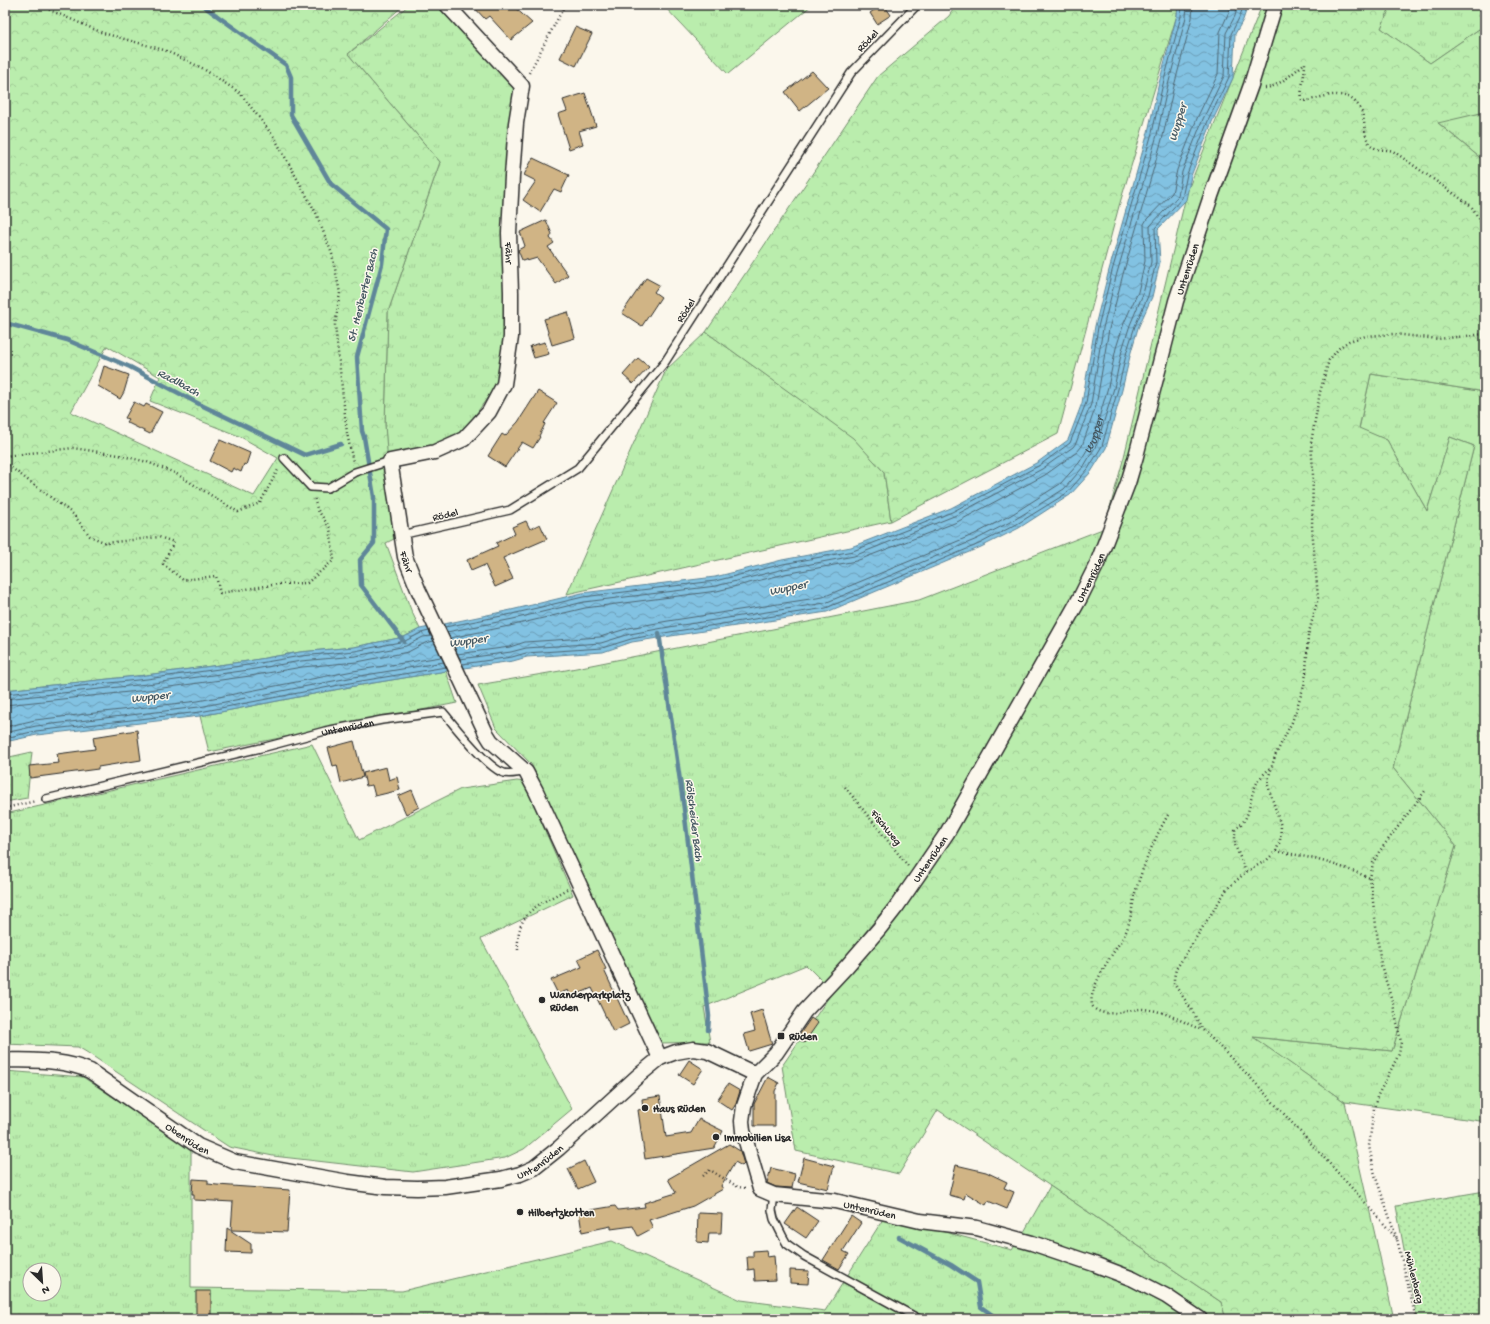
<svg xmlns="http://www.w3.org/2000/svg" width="1490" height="1324" viewBox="0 0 1490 1324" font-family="'Gochi Hand',sans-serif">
	<defs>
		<pattern id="grass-tufts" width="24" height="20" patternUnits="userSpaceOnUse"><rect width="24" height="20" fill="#baedad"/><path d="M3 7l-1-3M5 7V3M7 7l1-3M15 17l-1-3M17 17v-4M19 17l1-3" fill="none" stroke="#a0cb95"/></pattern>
		<pattern id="forest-crowns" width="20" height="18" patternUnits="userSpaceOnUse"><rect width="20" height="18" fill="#baedad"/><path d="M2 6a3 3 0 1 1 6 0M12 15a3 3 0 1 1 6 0" fill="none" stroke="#a0cb95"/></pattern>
		<pattern id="garden-dots" width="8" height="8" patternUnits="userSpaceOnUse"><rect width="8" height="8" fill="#baedad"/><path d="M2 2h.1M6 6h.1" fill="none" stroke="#a0cb95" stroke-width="1.8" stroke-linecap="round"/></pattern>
		<pattern id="water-waves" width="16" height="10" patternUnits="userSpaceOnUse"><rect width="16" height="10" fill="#82c2e2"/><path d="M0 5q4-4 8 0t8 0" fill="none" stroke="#6b9eb7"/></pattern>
	</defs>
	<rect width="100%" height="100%" fill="#fbf7ec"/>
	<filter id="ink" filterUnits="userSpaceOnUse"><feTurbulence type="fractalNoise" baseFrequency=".025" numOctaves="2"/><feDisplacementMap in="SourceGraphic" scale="8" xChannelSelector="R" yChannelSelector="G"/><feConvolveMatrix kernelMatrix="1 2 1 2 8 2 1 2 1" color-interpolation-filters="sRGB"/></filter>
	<g filter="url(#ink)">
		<g fill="url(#grass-tufts)" stroke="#728c6c" fill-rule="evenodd">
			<polygon points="409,5 436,5 515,89 506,331 501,378 465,430 439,444 387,459 385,425 388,312 440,162 348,54"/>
			<polygon points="663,5 812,5 728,74"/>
			<polygon points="1391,5 1485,5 1485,25 1430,63 1381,28"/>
			<polygon points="1485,112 1485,162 1437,122"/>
			<polygon points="706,332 853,437 884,472 891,521 567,594 666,370"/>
			<polygon points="1371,374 1485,392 1485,1116 1480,1121 1345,1102 1252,1037 1392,1051 1456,846 1393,768 1474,446 1450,437 1427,511 1387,440 1359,429"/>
			<polygon points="1105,528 1092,562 943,831 920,865 824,983 806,965 704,1007 710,1042 661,1043 531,764 496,728 478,685 566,670 919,600"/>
			<polygon points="446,671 457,703 209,752 200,716 355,686"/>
			<polygon points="312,744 359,840 461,789 517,781 524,782 573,895 481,939 572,1109 524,1149 505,1158 413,1172 273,1156 229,1147 88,1053 78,1047 5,1044 5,814"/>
			<polygon points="32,752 27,798 5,802 5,758"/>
			<path d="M5 1071 83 1077 191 1149V1288L402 1291 612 1241 741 1300 825 1311 885 1216 1012 1250 1024 1232 1050 1186 1221 1302 1226 1319H5ZM30 1270H54V1294H30Z"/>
		</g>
		<g fill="url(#forest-crowns)" stroke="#728c6c" fill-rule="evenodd">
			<path d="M5 5H404L348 54 440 162 388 312 385 425 394 539 386 543 411 610 420 629 404 637 354 647 300 652 248 661 146 675 5 690ZM107 346 160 377 150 401 239 436 278 458 254 496 71 412Z"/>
			<polygon points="956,5 1178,5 1177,15 1119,206 1058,434 891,521 884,472 853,438 706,332 878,76 949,16"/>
			<polygon points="1262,5 1391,5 1381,28 1430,63 1485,25 1485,112 1438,123 1485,162 1485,392 1371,374 1359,428 1387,440 1427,511 1450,437 1474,446 1393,768 1456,846 1392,1051 1253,1037 1345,1102 1394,1319 1226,1319 1221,1302 938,1110 899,1174 796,1151 782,1066 833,991 928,867 1084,601 1124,457 1187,192"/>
		</g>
		<polygon fill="url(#garden-dots)" stroke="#728c6c" points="1485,1191 1485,1319 1417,1319 1396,1206"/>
		<polygon fill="url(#water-waves)" stroke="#5f8699" points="1178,5 1248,5 1243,20 1235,34 1233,78 1212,122 1191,176 1186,200 1158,229 1160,262 1152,297 1138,328 1131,352 1122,390 1106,448 1091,472 1070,495 1019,528 981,547 827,612 632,642 603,652 527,657 513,661 477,666 355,686 200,716 37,735 5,742 5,690 146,675 248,661 300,652 354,647 404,637 420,629 511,610 582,593 715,577 782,560 851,547 951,508 1038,462 1068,440 1082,403 1095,326 1109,270 1148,132 1158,87 1177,15"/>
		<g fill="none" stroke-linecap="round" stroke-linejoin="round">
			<g stroke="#4e6774" stroke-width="1">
				<polyline points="445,627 512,614 583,597 715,581 783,564 853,551 952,512 1040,465 1070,443 1086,403 1098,327 1112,271 1152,133 1162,88 1181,16 1182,5"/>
				<polyline points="447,632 513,619 584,602 716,586 784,569 854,556 954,516 1042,469 1073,447 1076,443 1091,404 1103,328 1117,273 1157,135 1167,89 1186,17 1187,5"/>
				<polyline points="450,638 514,625 585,608 717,591 785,574 856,561 957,522 1045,475 1077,452 1082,446 1096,406 1109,329 1123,274 1163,136 1173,90 1192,18 1193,5"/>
				<path id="s1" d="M457 654 510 647 525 642 600 637 629 628 668 621 823 597 975 534 1011 515 1060 484 1079 463 1092 442 1108 387 1116 348 1124 323 1138 292 1145 261 1144 224 1147 219 1172 193 1177 170 1198 116 1218 74 1220 32 1232 5"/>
				<polyline points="460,659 511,652 526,648 601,643 630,634 669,627 825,603 977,539 1014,520 1040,504 1064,489 1084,466 1097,444 1114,388 1122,350 1130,325 1143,294 1151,262 1150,226 1178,196 1182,172 1203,119 1224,76 1226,33 1235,16 1238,5"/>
				<polyline points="462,664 512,657 526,653 602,648 631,639 670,632 826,608 979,544 1017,524 1067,493 1088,469 1102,446 1118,389 1127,351 1135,326 1148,296 1156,262 1155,228 1182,198 1187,174 1208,121 1229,77 1231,34 1239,18 1244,5"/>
				<polyline points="5,694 147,679 248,665 301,656 355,651 405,641 421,633 429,631"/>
				<polyline points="5,699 147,684 249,670 301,661 356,656 406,646 423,637 431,636"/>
				<polyline points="5,705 148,690 250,676 302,667 357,662 408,652 425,643 434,641"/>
				<polyline points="5,727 35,720 198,701 353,671 441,657"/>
				<polyline points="5,733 36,726 199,707 354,677 444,662"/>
				<polyline points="5,738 36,731 200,712 355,682 446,667"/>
			</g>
			<g stroke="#5f8699" stroke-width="4.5">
				<polyline points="202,5 286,65 291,77 291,115 331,184 386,229 382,264 357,357 362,431 364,437 374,497 374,543 360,560 361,585 404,642"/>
				<polyline points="5,323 67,340 130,367 201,405 305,455 341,444"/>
				<polyline points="659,633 684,809 709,1016 708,1030"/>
				<polyline points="899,1237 951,1265 977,1282 981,1307 998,1319"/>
			</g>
		</g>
		<g fill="#d0b485" stroke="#2b2b2b">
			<polygon points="472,5 512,5 532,23 511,40 489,16 485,19"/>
			<polygon points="881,5 884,5 891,15 877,24 870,13"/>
			<polygon points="575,27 592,34 576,66 560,58"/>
			<polygon points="812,71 828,88 800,111 785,92"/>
			<polygon points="585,93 596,126 579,131 583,144 569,149 558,114 567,111 563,100"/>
			<polygon points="533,158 569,175 561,192 554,189 540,212 523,200 536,181 524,175"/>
			<polygon points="546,220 552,234 550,238 554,243 548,247 568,275 556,284 537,258 527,261 527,259 522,260 518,250 525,246 520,232"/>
			<polygon points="646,278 659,285 654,292 661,297 642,326 622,313"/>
			<polygon points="568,312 575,338 552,345 544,319"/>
			<polygon points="545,342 549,354 534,358 530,346"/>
			<polygon points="638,358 649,367 633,384 623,375"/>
			<polygon points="104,366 129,375 124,392 120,399 98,386"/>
			<polygon points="538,391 557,403 544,423 545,424 539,436 540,437 533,448 522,442 505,467 488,456 502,434 505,436 518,422"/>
			<polygon points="134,402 144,407 146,404 162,412 150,434 126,422 128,419 125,418"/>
			<polygon points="220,440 250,453 246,465 244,464 241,472 233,468 231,472 210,461"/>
			<polygon points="526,521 530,529 540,524 547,539 503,558 513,579 495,587 485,565 471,571 467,560 498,546 496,543 515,534 512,527"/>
			<polygon points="137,730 141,760 98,767 98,769 30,778 29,766 59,763 57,754 95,749 93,737"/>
			<polygon points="354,741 363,777 341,783 337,765 333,766 328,748"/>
			<polygon points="386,767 389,780 397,777 400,790 375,796 372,785 366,786 363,773"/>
			<polygon points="412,790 419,807 406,814 398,796"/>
			<polygon points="597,950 606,969 604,970 629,1024 613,1032 592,988 571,997 568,990 558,994 551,980 582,967 578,959"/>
			<polygon points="762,1010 772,1044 749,1051 744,1034 755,1031 750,1014"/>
			<polygon points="811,1018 818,1023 804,1043 797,1038"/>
			<polygon points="689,1060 703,1069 693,1084 679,1075"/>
			<polygon points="768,1077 779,1083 775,1091 775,1126 754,1126 754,1104"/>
			<polygon points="728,1084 740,1091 736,1104 732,1110 717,1100"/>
			<polygon points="660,1096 666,1137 691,1133 699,1119 723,1131 714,1148 645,1159 638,1110 643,1109 642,1099"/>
			<polygon points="729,1144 740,1151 744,1164 742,1166 735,1162 721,1186 723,1189 693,1206 649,1220 653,1228 638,1236 633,1226 611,1229 611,1226 582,1232 579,1212 615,1206 618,1210 645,1207 644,1203 676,1193 668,1179"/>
			<polygon points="804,1158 834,1166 828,1189 798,1182"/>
			<polygon points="584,1161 594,1182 578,1189 568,1169"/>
			<polygon points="956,1165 986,1172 1007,1182 1004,1188 1014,1192 1007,1209 988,1201 986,1205 966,1193 964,1199 949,1195"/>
			<polygon points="771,1168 795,1174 792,1188 776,1187 767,1183"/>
			<polygon points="193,1179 208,1180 208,1184 217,1185 290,1190 287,1232 231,1230 233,1202 194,1200 194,1194 192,1194"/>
			<polygon points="797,1207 818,1221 806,1238 785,1224"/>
			<polygon points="698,1213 722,1214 721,1233 709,1233 708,1243 697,1242"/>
			<polygon points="851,1216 861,1223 843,1251 849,1254 839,1269 823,1260"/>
			<polygon points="227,1228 251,1244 251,1253 226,1252"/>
			<polygon points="766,1250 767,1257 774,1256 776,1280 755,1281 754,1269 748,1270 747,1257 753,1257 753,1251"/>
			<polygon points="790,1270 809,1271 808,1284 790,1283"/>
			<rect x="196" y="1291" width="15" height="28"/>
		</g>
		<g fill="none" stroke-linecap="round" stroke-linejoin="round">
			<g stroke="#2b2b2b" stroke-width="10">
				<g id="service">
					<polyline points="284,458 311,487 328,488 355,472 390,461"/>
					<polyline points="401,535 510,510 578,468 665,362 851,73 917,5"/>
					<path id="s2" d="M46 799 265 747 325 731 382 720 443 712C454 725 488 769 504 773 510 775 519 772 525 772"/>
					<polyline points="774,1195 772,1210 774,1219 783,1237 787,1244 804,1256 919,1319"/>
				</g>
			</g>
			<g stroke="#2b2b2b" stroke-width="17">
				<g id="minor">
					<path id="s3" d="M447 5 522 86 516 123 512 176 509 233 511 292V337L504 384 489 412 464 439 435 452 390 461 405 557 418 589 486 733 491 741 526 772 536 791 660 1058"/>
					<path id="s4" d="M5 1060C34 1061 63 1059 90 1071L198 1146 235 1162 348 1182 385 1187 417 1188 445 1187 501 1179 520 1174 534 1168 559 1148 638 1076 660 1058 676 1052 693 1049 707 1051 755 1074"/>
					<path id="s5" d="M1200 1319 1166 1296 1133 1279 1094 1264 1032 1243 977 1228 920 1221 835 1201 774 1195 760 1189 743 1131 742 1121 744 1106 755 1074 776 1053 804 1012 847 966 879 929 897 906 947 833 1080 598 1097 564 1128 483 1136 456 1176 301 1211 196 1251 85 1275 5"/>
				</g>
			</g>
			<g stroke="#2b2b2b" stroke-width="2.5" stroke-dasharray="1 3" stroke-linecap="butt">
				<polyline points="38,5 103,33 164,50 202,68 240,93 274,137 316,213 332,254 340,293 335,325 347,433 353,462"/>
				<polyline points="529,73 565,5"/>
				<path d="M1265 88C1279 87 1294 72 1305 63 1305 76 1300 89 1302 100 1307 102 1309 100 1314 99 1325 96 1339 92 1350 98 1373 112 1357 139 1375 148 1381 151 1387 149 1393 151L1470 205C1476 211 1478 221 1485 226"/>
				<polyline points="5,456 73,448 119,455 147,462 175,473 238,512 260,503 279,468"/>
				<polyline points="5,463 73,514 90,536 106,543 159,537 174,542 163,564 183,580 216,576 220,593 279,584 307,583 334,560 330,528 317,509 314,497"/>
				<polyline points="845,787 908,866"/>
				<polyline points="5,808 36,801"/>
				<path d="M1168 815C1154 839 1143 866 1135 893 1132 907 1131 921 1125 934 1118 947 1080 997 1095 1009 1107 1018 1127 1010 1140 1009 1163 1009 1182 1022 1202 1030"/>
				<path d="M1276 851C1311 857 1337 864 1370 878"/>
				<path d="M1246 872 1235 845V830C1253 816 1247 803 1256 785 1259 778 1265 773 1270 768"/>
				<path d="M518 950C516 911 537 906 567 889"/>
				<polyline points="703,1176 710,1170 738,1187 746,1188"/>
				<polyline points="1397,1239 1373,1211 1249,1076 1203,1030 1190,1007 1174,984 1174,978 1176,969 1180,963 1227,889 1246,872 1267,860 1276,851 1280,841 1281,826 1270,792 1268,785 1269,776 1275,756 1292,722 1304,686 1306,673 1308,636 1318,598 1312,527 1313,470 1311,443 1320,392 1329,360 1340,347 1349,341 1366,336 1394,334 1438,339 1485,334"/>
				<polyline points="1416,1319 1397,1239 1375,1175 1369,1146 1374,1108 1377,1097 1399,1054 1401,1042 1393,1004 1381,965 1370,878 1373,863 1379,852 1425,791"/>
			</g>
			<use href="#service" stroke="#fbf7ec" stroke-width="7"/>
			<use href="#minor" stroke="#fbf7ec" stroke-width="14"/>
		</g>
	</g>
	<g fill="#2b2b2b" stroke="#fbf7ec" stroke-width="1.5">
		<circle cx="542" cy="1000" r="4"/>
		<rect x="777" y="1032" width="8" height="8" rx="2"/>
		<circle cx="645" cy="1108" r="4"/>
		<circle cx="716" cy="1137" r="4"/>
		<circle cx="520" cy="1212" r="4"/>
	</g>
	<g text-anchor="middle" stroke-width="3" stroke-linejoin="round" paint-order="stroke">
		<g font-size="11" fill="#2b2b2b" stroke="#fbf7ec">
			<text transform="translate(867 40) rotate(-46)" y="4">Rödel</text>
			<text dy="4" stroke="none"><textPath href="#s3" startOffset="278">Fähr</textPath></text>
			<text dy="4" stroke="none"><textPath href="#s5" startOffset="1509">Untenrüden</textPath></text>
			<text transform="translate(685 310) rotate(-57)" y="4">Rödel</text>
			<text transform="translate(445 514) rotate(-13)" y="4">Rödel</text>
			<text dy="4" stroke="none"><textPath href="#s3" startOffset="658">Fähr</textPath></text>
			<text dy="4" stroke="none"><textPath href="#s5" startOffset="1185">Untenrüden</textPath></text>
			<text dy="4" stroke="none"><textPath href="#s2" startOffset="310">Untenrüden</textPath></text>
			<text transform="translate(887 827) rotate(51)" y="4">Fischweg</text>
			<text dy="4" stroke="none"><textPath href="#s5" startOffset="861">Untenrüden</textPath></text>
			<text dy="4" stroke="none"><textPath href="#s4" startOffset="205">Obenrüden</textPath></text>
			<text dy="4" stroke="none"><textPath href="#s4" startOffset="570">Untenrüden</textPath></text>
			<text transform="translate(870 1209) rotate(13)" y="4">Untenrüden</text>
			<text transform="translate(1415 1277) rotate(76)" y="4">Mühlenberg</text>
		</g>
		<g font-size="11" font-weight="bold" fill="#2b2b2b" stroke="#fbf7ec" text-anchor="start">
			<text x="550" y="998">Wanderparkplatz<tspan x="550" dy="13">Rüden</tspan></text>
			<text x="789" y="1040">Rüden</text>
			<text x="653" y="1112">Haus Rüden</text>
			<text x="724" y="1141">Immobilien Lisa</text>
			<text x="528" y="1216">Hilbertzkotten</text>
		</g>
		<g font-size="12" font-style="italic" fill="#455862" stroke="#fbf7ec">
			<text transform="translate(1177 122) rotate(-73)" y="4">Wupper</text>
			<text transform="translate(362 295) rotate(-76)" y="4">St. Heriberter Bach</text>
			<text transform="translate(179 382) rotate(28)" y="4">Radlbach</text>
			<text dy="4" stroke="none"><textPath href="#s1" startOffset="695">Wupper</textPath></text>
			<text transform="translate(788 587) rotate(-12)" y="4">Wupper</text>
			<text transform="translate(468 640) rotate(-8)" y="4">Wupper</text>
			<text transform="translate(150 696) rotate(-6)" y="4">Wupper</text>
			<text transform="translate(695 820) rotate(83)" y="4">Rölscheider Bach</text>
		</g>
	</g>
	<rect width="1490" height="1324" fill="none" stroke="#fbf7ec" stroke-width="20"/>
	<rect x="10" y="10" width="1470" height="1304" fill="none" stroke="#2b2b2b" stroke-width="1.5" filter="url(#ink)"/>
	<g transform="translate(42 1282) rotate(155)"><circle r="19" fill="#fbf7ec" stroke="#a8a59f"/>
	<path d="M0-3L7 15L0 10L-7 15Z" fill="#2b2b2b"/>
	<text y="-6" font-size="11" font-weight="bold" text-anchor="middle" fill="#2b2b2b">N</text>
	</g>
</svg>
